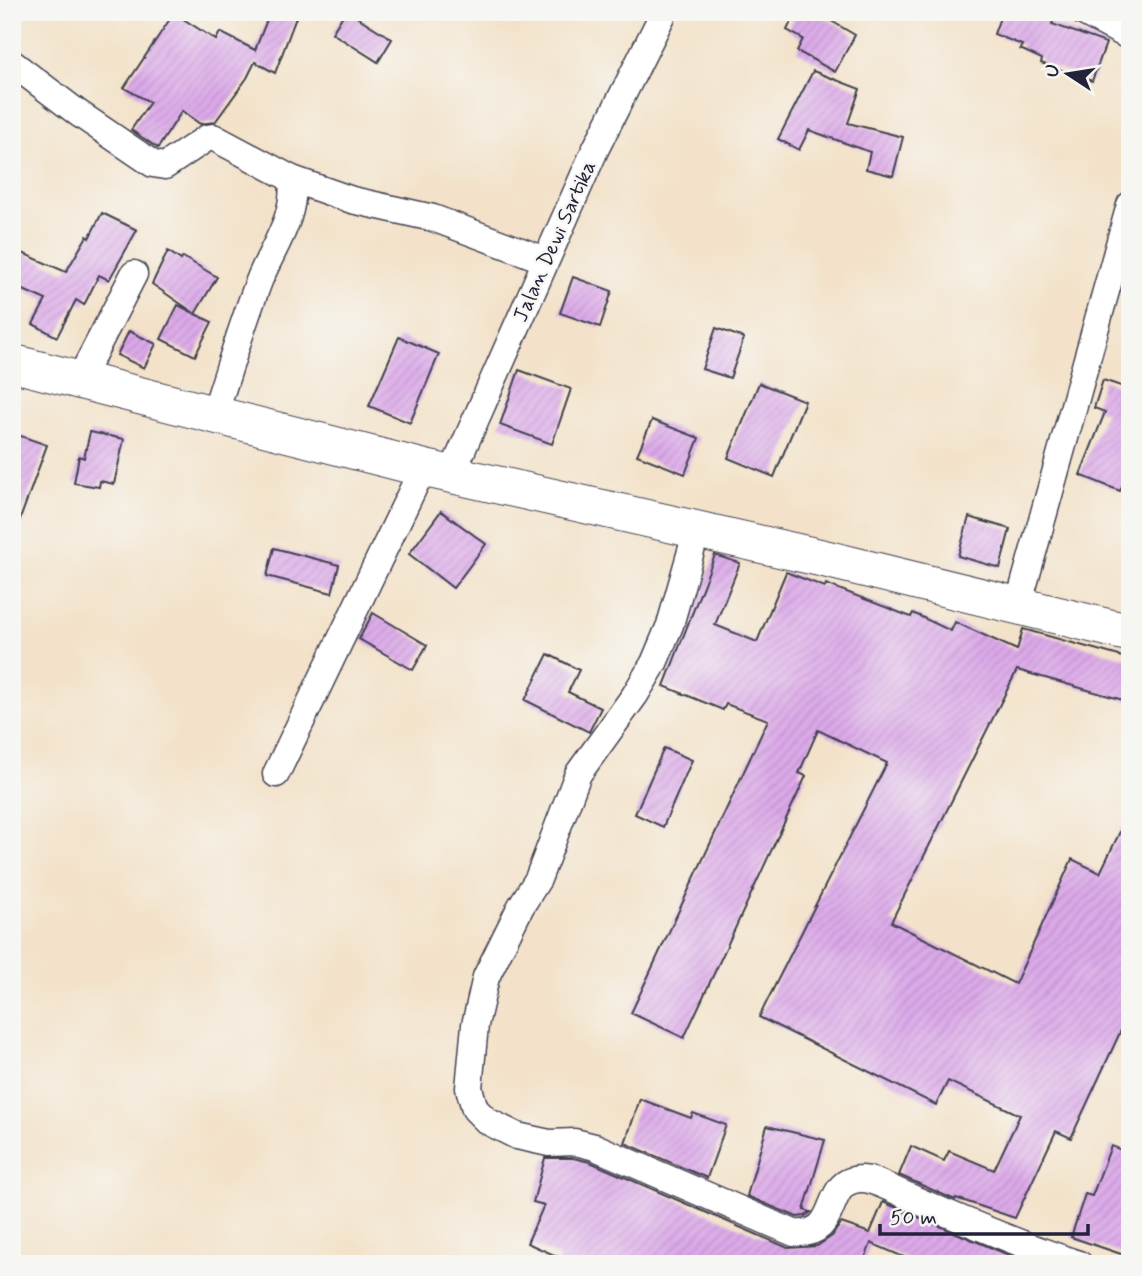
<svg xmlns="http://www.w3.org/2000/svg" width="1142" height="1276" viewBox="0 0 1142 1276" font-family="Mynerve,sans-serif">
	<defs>
		<pattern id="building-hatch" width="6" height="6" patternUnits="userSpaceOnUse" patternTransform="scale(1.75)"><rect width="6" height="6" fill="#dca9e9"/><path d="M-1 1l2-2M0 6l6-6M5 7l2-2" fill="none" stroke="#bc91c9"/></pattern>
	</defs>
	<rect width="100%" height="100%" fill="#f6f6f2"/>
	<filter id="ink" filterUnits="userSpaceOnUse"><feTurbulence type="fractalNoise" baseFrequency=".0143" numOctaves="2"/><feDisplacementMap in="SourceGraphic" scale="14" xChannelSelector="R" yChannelSelector="G"/><feConvolveMatrix kernelMatrix="1 2 1 2 8 2 1 2 1" color-interpolation-filters="sRGB"/></filter>
	<filter id="wash" filterUnits="userSpaceOnUse"><feTurbulence type="fractalNoise" baseFrequency=".00686" numOctaves="4" result="noise"/><feDisplacementMap in="SourceGraphic" scale="28" xChannelSelector="R" yChannelSelector="G"/><feGaussianBlur stdDeviation="1.57" result="paint"/><feColorMatrix in="noise" values="0 0 0 0 0 0 0 0 0 0 0 0 0 0 0 0 0 1.4 0 .05"/><feComposite in="paint" operator="in"/></filter>
	<g filter="url(#wash)">
		<rect width="100%" height="100%" fill="#f3e2c9"/>
		<g id="blocks">
			<g fill="url(#building-hatch)">
				<polygon points="270,12 298,12 275,73 255,62 247,78 215,122 200,124 182,111 158,148 131,130 150,102 124,88 174,13 216,40 220,32 255,50"/>
				<polygon points="345,12 349,12 392,39 378,62 332,33"/>
				<polygon points="796,12 816,12 855,35 835,72 797,51 803,39 787,30"/>
				<polygon points="1002,12 1039,12 1054,19 1052,24 1106,43 1092,81 1041,63 1042,59 1020,49 1022,45 994,34"/>
				<polygon points="813,71 860,89 848,123 903,137 893,176 866,169 870,152 809,130 799,150 778,139"/>
				<polygon points="102,213 137,230 109,280 99,275 84,305 76,300 57,337 33,324 46,300 12,285 12,265 18,251 66,272 87,236 89,238"/>
				<polygon points="168,251 181,260 183,257 217,277 195,314 212,322 195,356 161,339 178,305 194,313 152,284"/>
				<polygon points="573,277 612,291 600,327 560,313"/>
				<polygon points="716,328 744,338 730,378 702,369"/>
				<polygon points="129,331 156,344 144,368 117,355"/>
				<polygon points="399,337 439,354 410,423 369,406"/>
				<polygon points="519,370 571,389 552,444 500,425"/>
				<polygon points="1103,380 1130,389 1130,467 1120,491 1080,475 1105,412 1094,408"/>
				<polygon points="759,383 805,401 774,477 728,458"/>
				<polygon points="652,420 699,438 685,474 637,455"/>
				<polygon points="90,432 124,439 114,484 100,481 99,487 74,483 79,456 84,458"/>
				<polygon points="12,433 47,445 15,533 12,533"/>
				<polygon points="441,511 486,544 453,588 409,554"/>
				<polygon points="969,517 1010,529 1000,568 958,556"/>
				<polygon points="274,548 339,565 332,593 267,576"/>
				<polygon points="715,555 740,563 715,625 757,642 786,572 825,587 826,584 911,617 913,613 951,631 955,622 1017,650 1023,629 1130,659 1130,702 1017,670 891,922 1015,984 1072,859 1100,873 1130,811 1130,1011 1071,1138 1056,1131 1015,1218 956,1198 955,1200 899,1175 911,1146 944,1161 949,1151 994,1170 1020,1115 948,1081 936,1105 759,1017 887,763 818,730 799,773 806,776 684,1038 631,1013 768,720 726,704 723,710 664,686"/>
				<polygon points="373,613 427,645 413,670 359,639"/>
				<polygon points="548,654 579,670 568,692 601,708 589,732 525,700"/>
				<polygon points="664,748 692,760 663,827 635,814"/>
				<polygon points="640,1099 691,1118 693,1113 726,1125 707,1178 625,1143"/>
				<polygon points="767,1126 825,1140 804,1210 811,1212 805,1216 797,1217 747,1196"/>
				<polygon points="1111,1146 1130,1153 1130,1257 1071,1237 1085,1194 1092,1196"/>
				<polygon points="545,1158 573,1158 590,1162 788,1248 817,1246 832,1236 841,1223 870,1233 883,1202 1030,1264 920,1264 871,1243 863,1264 698,1264 682,1258 680,1264 557,1264 559,1257 527,1243 544,1205 533,1202"/>
			</g>
		</g>
	</g>
	<g filter="url(#ink)">
		<use href="#blocks" fill-opacity="0" stroke="#413f50" stroke-width="2"/>
		<g fill="none" stroke-linecap="round" stroke-linejoin="round">
			<g stroke="#413f50" stroke-width="29">
				<g id="minor">
					<polyline points="1083,12 1130,37"/>
					<path d="M12 63 78 113 153 164 165 166 207 138 213 137 292 179C297 217 272 248 259 281 242 325 229 370 214 415"/>
					<polyline points="292,179 352,200 433,218 545,260"/>
					<polyline points="79,381 134,274"/>
					<polyline points="452,473 595,150 664,12"/>
					<path d="M697 530 670 625 654 663 635 695 578 774 538 879 521 906 486 977 475 1025 469 1088 475 1109 487 1121 517 1136 549 1143 575 1142 595 1147 794 1233C844 1237 820 1178 863 1179 875 1179 910 1198 923 1203 974 1225 1026 1247 1079 1264"/>
					<polyline points="1018,606 1130,205"/>
					<polyline points="276,774 423,468"/>
				</g>
			</g>
			<g stroke="#413f50" stroke-width="39">
				<polyline id="secondary" points="12,363 423,468 822,558 1130,633"/>
			</g>
			<use href="#minor" stroke="#fff" stroke-width="26"/>
			<use href="#secondary" stroke="#fff" stroke-width="37"/>
		</g>
	</g>
	<g text-anchor="middle" stroke-width="5" stroke-linejoin="round" paint-order="stroke">
		<g font-size="21" fill="#22223b" stroke="#f6f6f2">
			<text transform="translate(554 241) rotate(-66)" y="7">Jalan Dewi Sartika</text>
		</g>
	</g>
	<rect width="1142" height="1276" fill="none" stroke="#f6f6f2" stroke-width="42"/>
	<g transform="translate(1068 74) rotate(282)" stroke="#f6f6f2" stroke-width="5" paint-order="stroke">
	<path d="M0-5L12 26L0 18L-12 26Z" fill="#22223b"/>
	<text y="-10" font-size="19" font-weight="bold" text-anchor="middle" fill="#22223b">U</text>
	</g>
	<path d="M880 1224v10h208v-10" fill="none" stroke="#22223b" stroke-width="3.5"/>
	<text x="890" y="1224" font-size="21" fill="#22223b" stroke="#f6f6f2" stroke-width="5" paint-order="stroke">50 m</text>
</svg>
